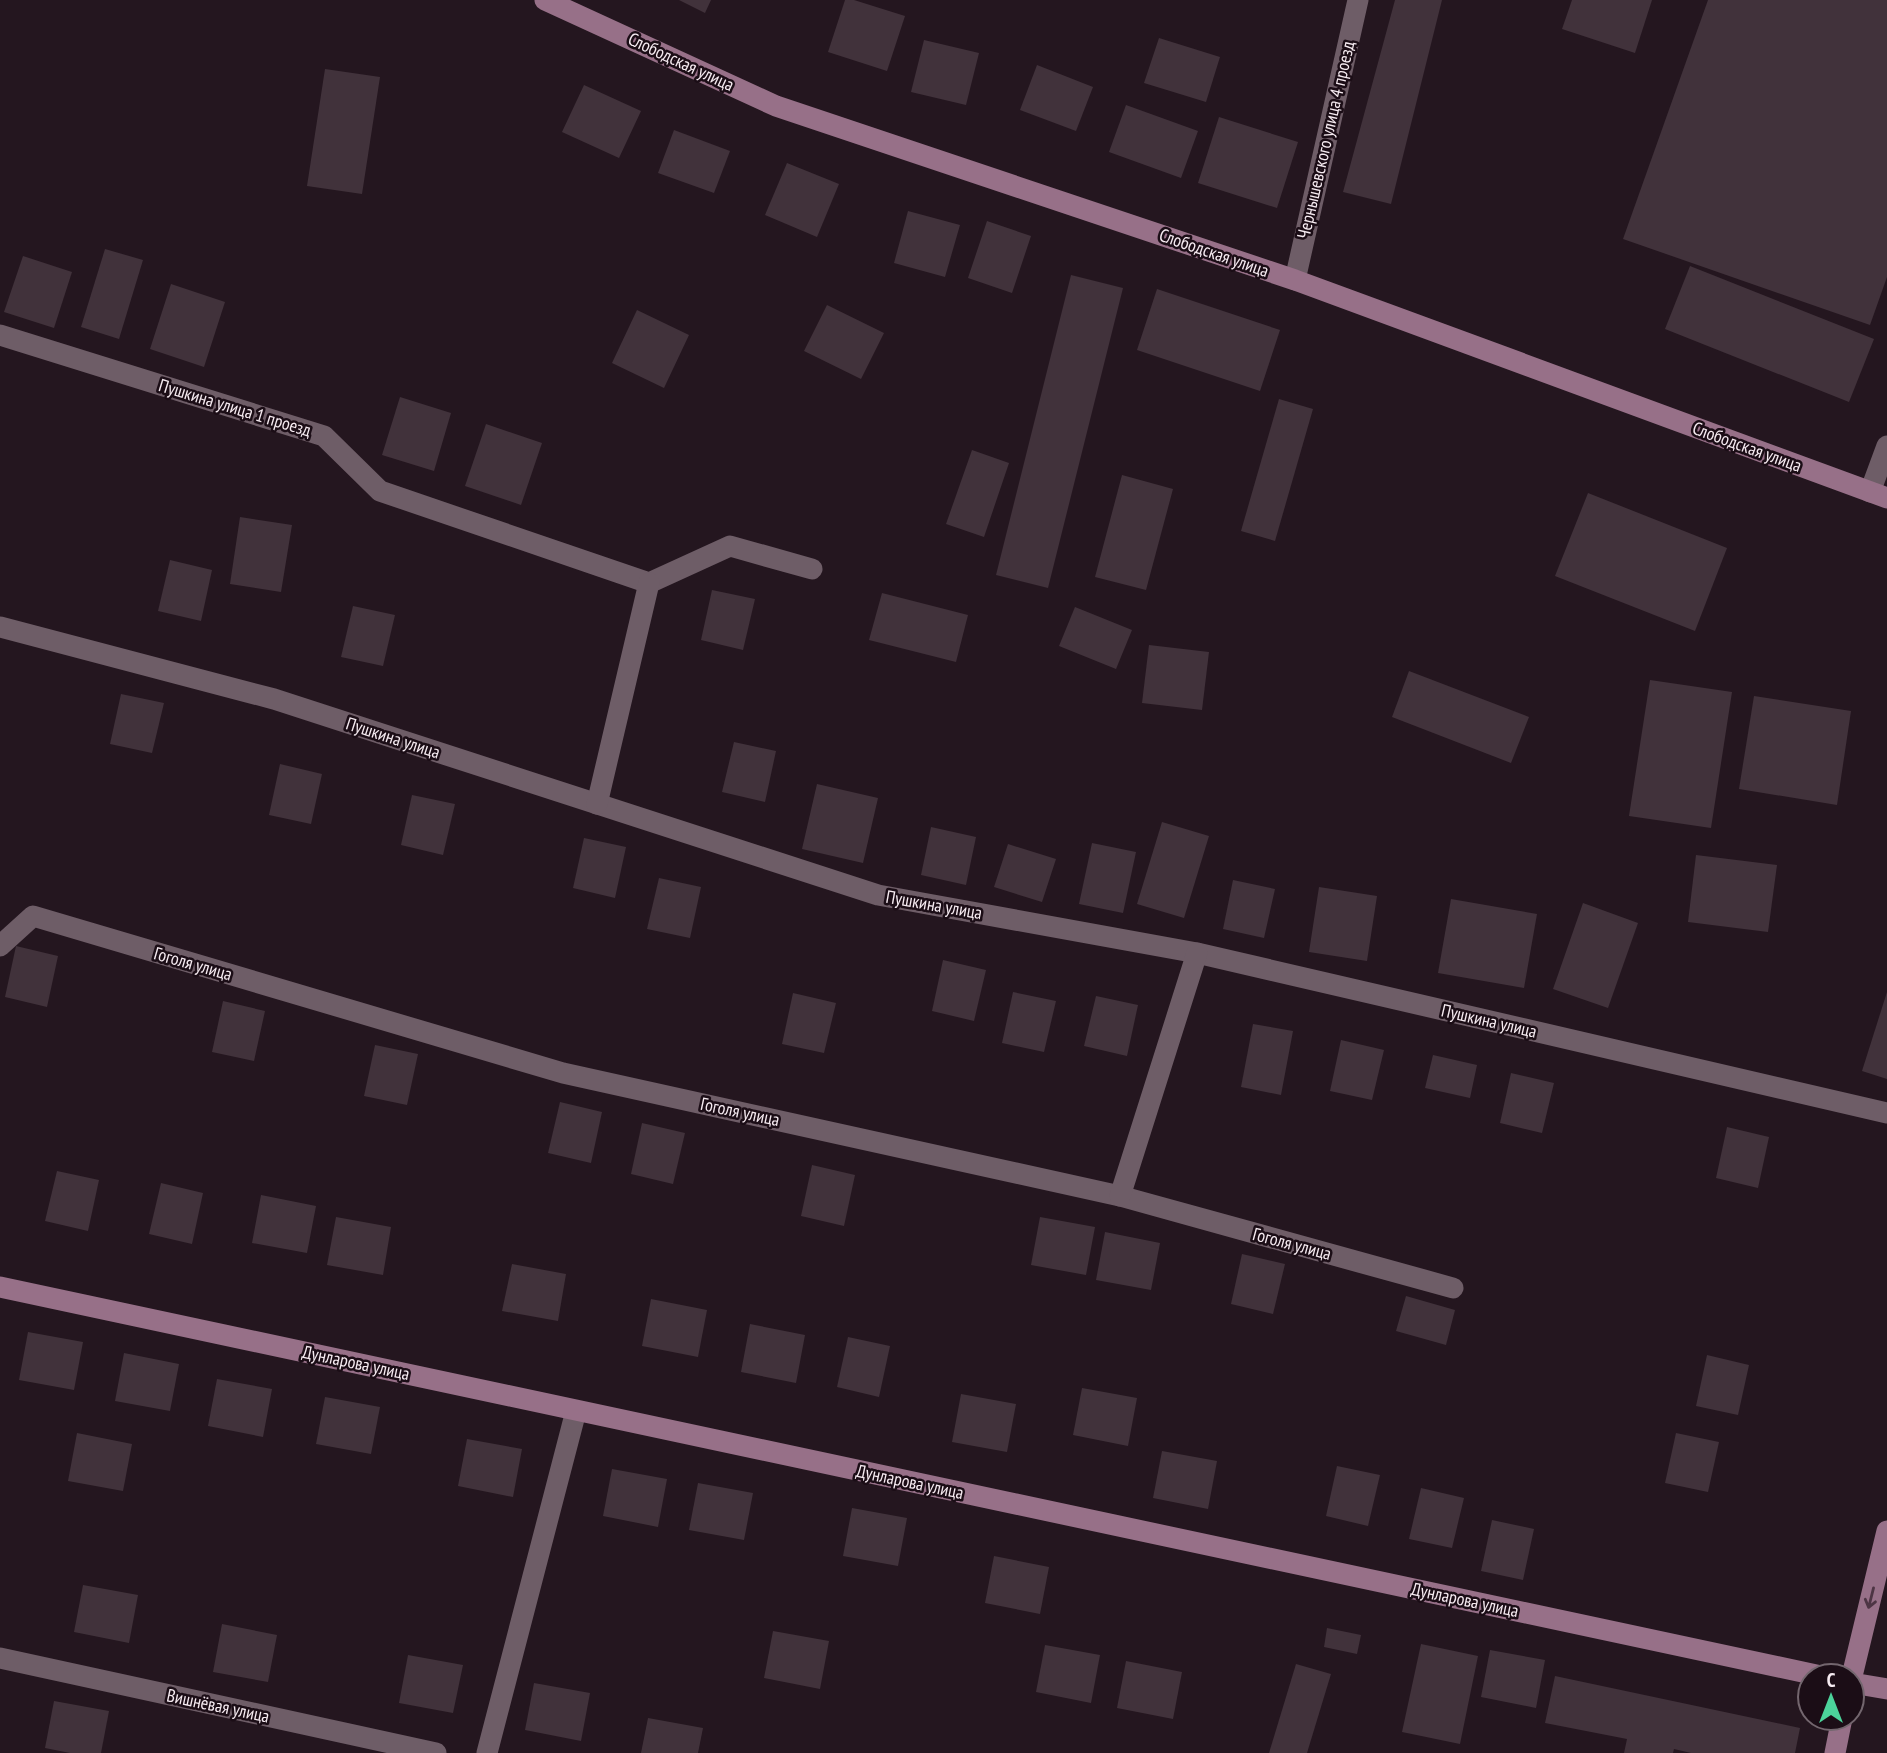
<svg xmlns="http://www.w3.org/2000/svg" width="1887" height="1753" viewBox="0 0 1887 1753" font-family="'PT Sans Narrow',sans-serif">
	<rect width="100%" height="100%" fill="#24161f"/>
	<g fill="#41323b">
		<polygon points="679,0 711,0 705,13"/>
		<polygon points="845,0 854,0 905,16 887,71 828,52"/>
		<polygon points="1395,0 1442,0 1391,204 1343,192"/>
		<polygon points="1572,0 1652,0 1635,53 1562,29"/>
		<polygon points="1708,0 1887,0 1887,277 1870,325 1623,239"/>
		<polygon points="1159,38 1220,57 1206,102 1144,83"/>
		<polygon points="924,40 979,53 966,105 911,92"/>
		<polygon points="1037,65 1093,87 1076,131 1020,110"/>
		<polygon points="325,69 380,77 362,194 307,186"/>
		<polygon points="584,85 641,111 619,158 562,132"/>
		<polygon points="1126,105 1198,131 1181,178 1109,152"/>
		<polygon points="1219,117 1298,142 1277,208 1198,183"/>
		<polygon points="674,130 730,151 714,193 658,173"/>
		<polygon points="787,163 839,184 817,237 765,215"/>
		<polygon points="908,211 960,225 945,277 894,263"/>
		<polygon points="987,221 1031,236 1012,293 968,278"/>
		<polygon points="105,249 143,260 119,339 81,327"/>
		<polygon points="23,256 72,272 54,328 4,312"/>
		<polygon points="1690,266 1874,339 1849,402 1665,329"/>
		<polygon points="1071,275 1123,288 1048,588 996,575"/>
		<polygon points="171,284 225,302 204,367 150,349"/>
		<polygon points="1157,289 1280,330 1260,391 1137,350"/>
		<polygon points="827,305 884,333 861,379 804,351"/>
		<polygon points="637,310 689,335 664,388 612,363"/>
		<polygon points="400,397 451,413 434,471 382,455"/>
		<polygon points="1279,399 1313,409 1275,541 1241,531"/>
		<polygon points="486,424 542,443 521,505 465,486"/>
		<polygon points="972,450 1009,463 984,537 946,524"/>
		<polygon points="1122,475 1173,489 1146,590 1095,577"/>
		<polygon points="1588,493 1727,548 1695,631 1555,576"/>
		<polygon points="240,517 292,525 281,592 230,584"/>
		<polygon points="170,560 212,570 201,621 158,611"/>
		<polygon points="712,590 755,599 743,650 701,640"/>
		<polygon points="882,593 968,615 956,662 869,640"/>
		<polygon points="353,606 395,615 383,666 341,657"/>
		<polygon points="1075,607 1132,630 1116,669 1059,646"/>
		<polygon points="1149,645 1209,652 1202,710 1142,703"/>
		<polygon points="1409,671 1529,717 1511,763 1392,717"/>
		<polygon points="1650,680 1732,692 1711,828 1629,816"/>
		<polygon points="121,694 164,703 152,753 110,744"/>
		<polygon points="1754,696 1851,711 1837,805 1739,789"/>
		<polygon points="734,742 776,751 765,802 722,792"/>
		<polygon points="280,764 322,774 311,824 269,815"/>
		<polygon points="817,784 878,798 863,863 802,849"/>
		<polygon points="412,795 455,804 443,855 401,845"/>
		<polygon points="1162,822 1209,836 1184,918 1137,904"/>
		<polygon points="931,827 976,837 966,885 921,875"/>
		<polygon points="584,838 626,847 615,898 573,888"/>
		<polygon points="1092,843 1136,852 1123,913 1079,904"/>
		<polygon points="1008,844 1056,859 1042,902 994,887"/>
		<polygon points="1696,855 1777,865 1768,932 1688,922"/>
		<polygon points="659,878 701,887 690,938 647,929"/>
		<polygon points="1233,880 1275,889 1264,938 1223,929"/>
		<polygon points="1319,887 1377,896 1367,961 1309,952"/>
		<polygon points="1451,899 1537,914 1524,988 1438,973"/>
		<polygon points="1583,903 1638,923 1608,1008 1553,989"/>
		<polygon points="16,946 58,956 47,1007 5,997"/>
		<polygon points="943,960 986,970 974,1021 932,1011"/>
		<polygon points="1013,992 1056,1001 1044,1052 1002,1043"/>
		<polygon points="1887,992 1887,1079 1862,1071"/>
		<polygon points="793,993 836,1003 824,1053 782,1044"/>
		<polygon points="1096,996 1138,1005 1127,1056 1084,1046"/>
		<polygon points="223,1001 265,1011 254,1061 212,1052"/>
		<polygon points="1253,1024 1293,1031 1281,1095 1241,1087"/>
		<polygon points="1341,1040 1384,1050 1372,1100 1330,1091"/>
		<polygon points="375,1045 418,1054 407,1105 364,1096"/>
		<polygon points="1433,1055 1477,1065 1470,1098 1425,1088"/>
		<polygon points="1511,1073 1554,1083 1542,1133 1500,1123"/>
		<polygon points="560,1102 602,1112 591,1163 548,1153"/>
		<polygon points="642,1123 685,1133 673,1184 631,1174"/>
		<polygon points="1727,1127 1769,1137 1758,1188 1716,1178"/>
		<polygon points="812,1165 855,1175 844,1226 801,1216"/>
		<polygon points="57,1171 99,1180 88,1231 45,1221"/>
		<polygon points="161,1183 203,1193 192,1244 149,1234"/>
		<polygon points="261,1195 316,1206 307,1253 252,1243"/>
		<polygon points="336,1217 391,1227 383,1275 327,1265"/>
		<polygon points="1040,1217 1095,1227 1086,1275 1031,1265"/>
		<polygon points="1105,1232 1160,1243 1151,1290 1096,1280"/>
		<polygon points="1242,1254 1285,1264 1273,1314 1231,1304"/>
		<polygon points="512,1264 566,1274 558,1321 502,1311"/>
		<polygon points="1406,1296 1455,1310 1446,1345 1396,1331"/>
		<polygon points="651,1299 707,1310 698,1357 642,1346"/>
		<polygon points="750,1324 805,1335 796,1383 741,1372"/>
		<polygon points="28,1332 83,1342 74,1390 19,1380"/>
		<polygon points="848,1337 890,1346 879,1397 837,1387"/>
		<polygon points="124,1353 179,1364 170,1411 115,1401"/>
		<polygon points="1707,1355 1749,1365 1738,1415 1696,1406"/>
		<polygon points="217,1379 272,1389 263,1437 208,1426"/>
		<polygon points="1082,1388 1137,1398 1128,1446 1073,1435"/>
		<polygon points="961,1394 1016,1404 1007,1452 952,1442"/>
		<polygon points="325,1397 380,1407 371,1454 316,1444"/>
		<polygon points="77,1433 132,1444 123,1491 68,1481"/>
		<polygon points="1676,1433 1719,1442 1708,1492 1665,1483"/>
		<polygon points="467,1439 522,1449 513,1497 458,1486"/>
		<polygon points="1162,1451 1217,1461 1208,1509 1153,1498"/>
		<polygon points="1337,1466 1380,1475 1368,1526 1326,1516"/>
		<polygon points="612,1469 667,1479 658,1527 603,1516"/>
		<polygon points="698,1483 753,1493 744,1540 689,1530"/>
		<polygon points="1421,1488 1464,1498 1452,1548 1409,1539"/>
		<polygon points="852,1508 907,1518 898,1566 843,1556"/>
		<polygon points="1492,1520 1534,1529 1523,1580 1481,1571"/>
		<polygon points="994,1556 1049,1567 1040,1614 985,1603"/>
		<polygon points="83,1585 138,1595 129,1643 74,1632"/>
		<polygon points="222,1624 277,1635 268,1682 213,1672"/>
		<polygon points="1327,1628 1361,1635 1357,1654 1324,1647"/>
		<polygon points="773,1631 829,1641 820,1689 764,1678"/>
		<polygon points="1421,1644 1478,1656 1460,1744 1402,1732"/>
		<polygon points="1045,1645 1100,1655 1091,1703 1036,1692"/>
		<polygon points="1490,1650 1545,1660 1536,1708 1481,1697"/>
		<polygon points="408,1655 463,1665 453,1713 399,1703"/>
		<polygon points="1126,1661 1182,1672 1173,1719 1117,1708"/>
		<polygon points="1296,1664 1331,1674 1307,1753 1269,1753"/>
		<polygon points="1555,1676 1800,1728 1795,1753 1691,1753 1674,1749 1673,1753 1624,1753 1627,1739 1545,1723"/>
		<polygon points="534,1683 590,1693 581,1741 525,1730"/>
		<polygon points="54,1701 109,1711 101,1753 70,1753 45,1748"/>
		<polygon points="648,1718 703,1728 698,1753 641,1753"/>
	</g>
	<g fill="none" stroke-linecap="round" stroke-linejoin="round">
		<g stroke="#6e5d67" stroke-width="21">
			<polyline points="1295,280 1358,0"/>
			<polyline points="0,335 324,436 380,491 649,583 730,546 812,569"/>
			<polyline points="1870,492 1887,446"/>
			<polyline points="0,627 274,699 878,895 1197,953 1887,1113"/>
			<polyline points="597,804 649,583"/>
			<polyline points="0,946 33,916 563,1073 1120,1196 1453,1288"/>
			<polyline points="1120,1196 1197,953"/>
			<polyline points="0,1658 436,1753"/>
			<polyline points="487,1753 576,1411"/>
		</g>
		<g stroke="#977088" stroke-width="21">
			<polyline points="545,0 776,106 1295,280 1887,498"/>
			<polyline points="0,1287 1821,1676"/>
			<polyline points="1852,1676 1887,1531"/>
			<polyline points="1852,1683 1887,1689"/>
			<polyline points="1835,1753 1842,1718"/>
		</g>
	</g>
	<defs><path id="oneway-shaft" d="M-6 0H5M1.5-3L5.5 0L1.5 3" fill="none" stroke-width="1.6" stroke-linecap="round" stroke-linejoin="round" transform="scale(1.75)"/></defs>
	<use stroke="#4d3544" href="#oneway-shaft" transform="translate(1871 1598) rotate(104)"/>
	<g text-anchor="middle" stroke-width="5" stroke-linejoin="round" paint-order="stroke">
		<g font-size="18" fill="#f6ebf1" stroke="#1b0d16">
			<text transform="translate(681 62) rotate(25)" y="6">Слободская улица</text>
			<text transform="translate(1326 140) rotate(-77)" y="6">Чернышевского улица 4 проезд</text>
			<text transform="translate(1214 253) rotate(19)" y="6">Слободская улица</text>
			<text transform="translate(235 408) rotate(17)" y="6">Пушкина улица 1 проезд</text>
			<text transform="translate(1747 447) rotate(20)" y="6">Слободская улица</text>
			<text transform="translate(393 738) rotate(18)" y="6">Пушкина улица</text>
			<text transform="translate(934 905) rotate(10)" y="6">Пушкина улица</text>
			<text transform="translate(193 964) rotate(16)" y="6">Гоголя улица</text>
			<text transform="translate(1489 1021) rotate(13)" y="6">Пушкина улица</text>
			<text transform="translate(740 1112) rotate(12)" y="6">Гоголя улица</text>
			<text transform="translate(1292 1244) rotate(15)" y="6">Гоголя улица</text>
			<text transform="translate(356 1363) rotate(12)" y="6">Дунларова улица</text>
			<text transform="translate(910 1482) rotate(12)" y="6">Дунларова улица</text>
			<text transform="translate(1465 1600) rotate(12)" y="6">Дунларова улица</text>
			<text transform="translate(218 1706) rotate(12)" y="6">Вишнёвая улица</text>
		</g>
	</g>
	<g transform="translate(1831 1697)"><circle r="33" fill="#1b0d16" stroke="#73666e" stroke-width="2"/>
	<path d="M0-5L12 26L0 18L-12 26Z" fill="#4cd39b"/>
	<text y="-10" font-size="19" font-weight="bold" text-anchor="middle" fill="#f6ebf1">С</text>
	</g>
</svg>
